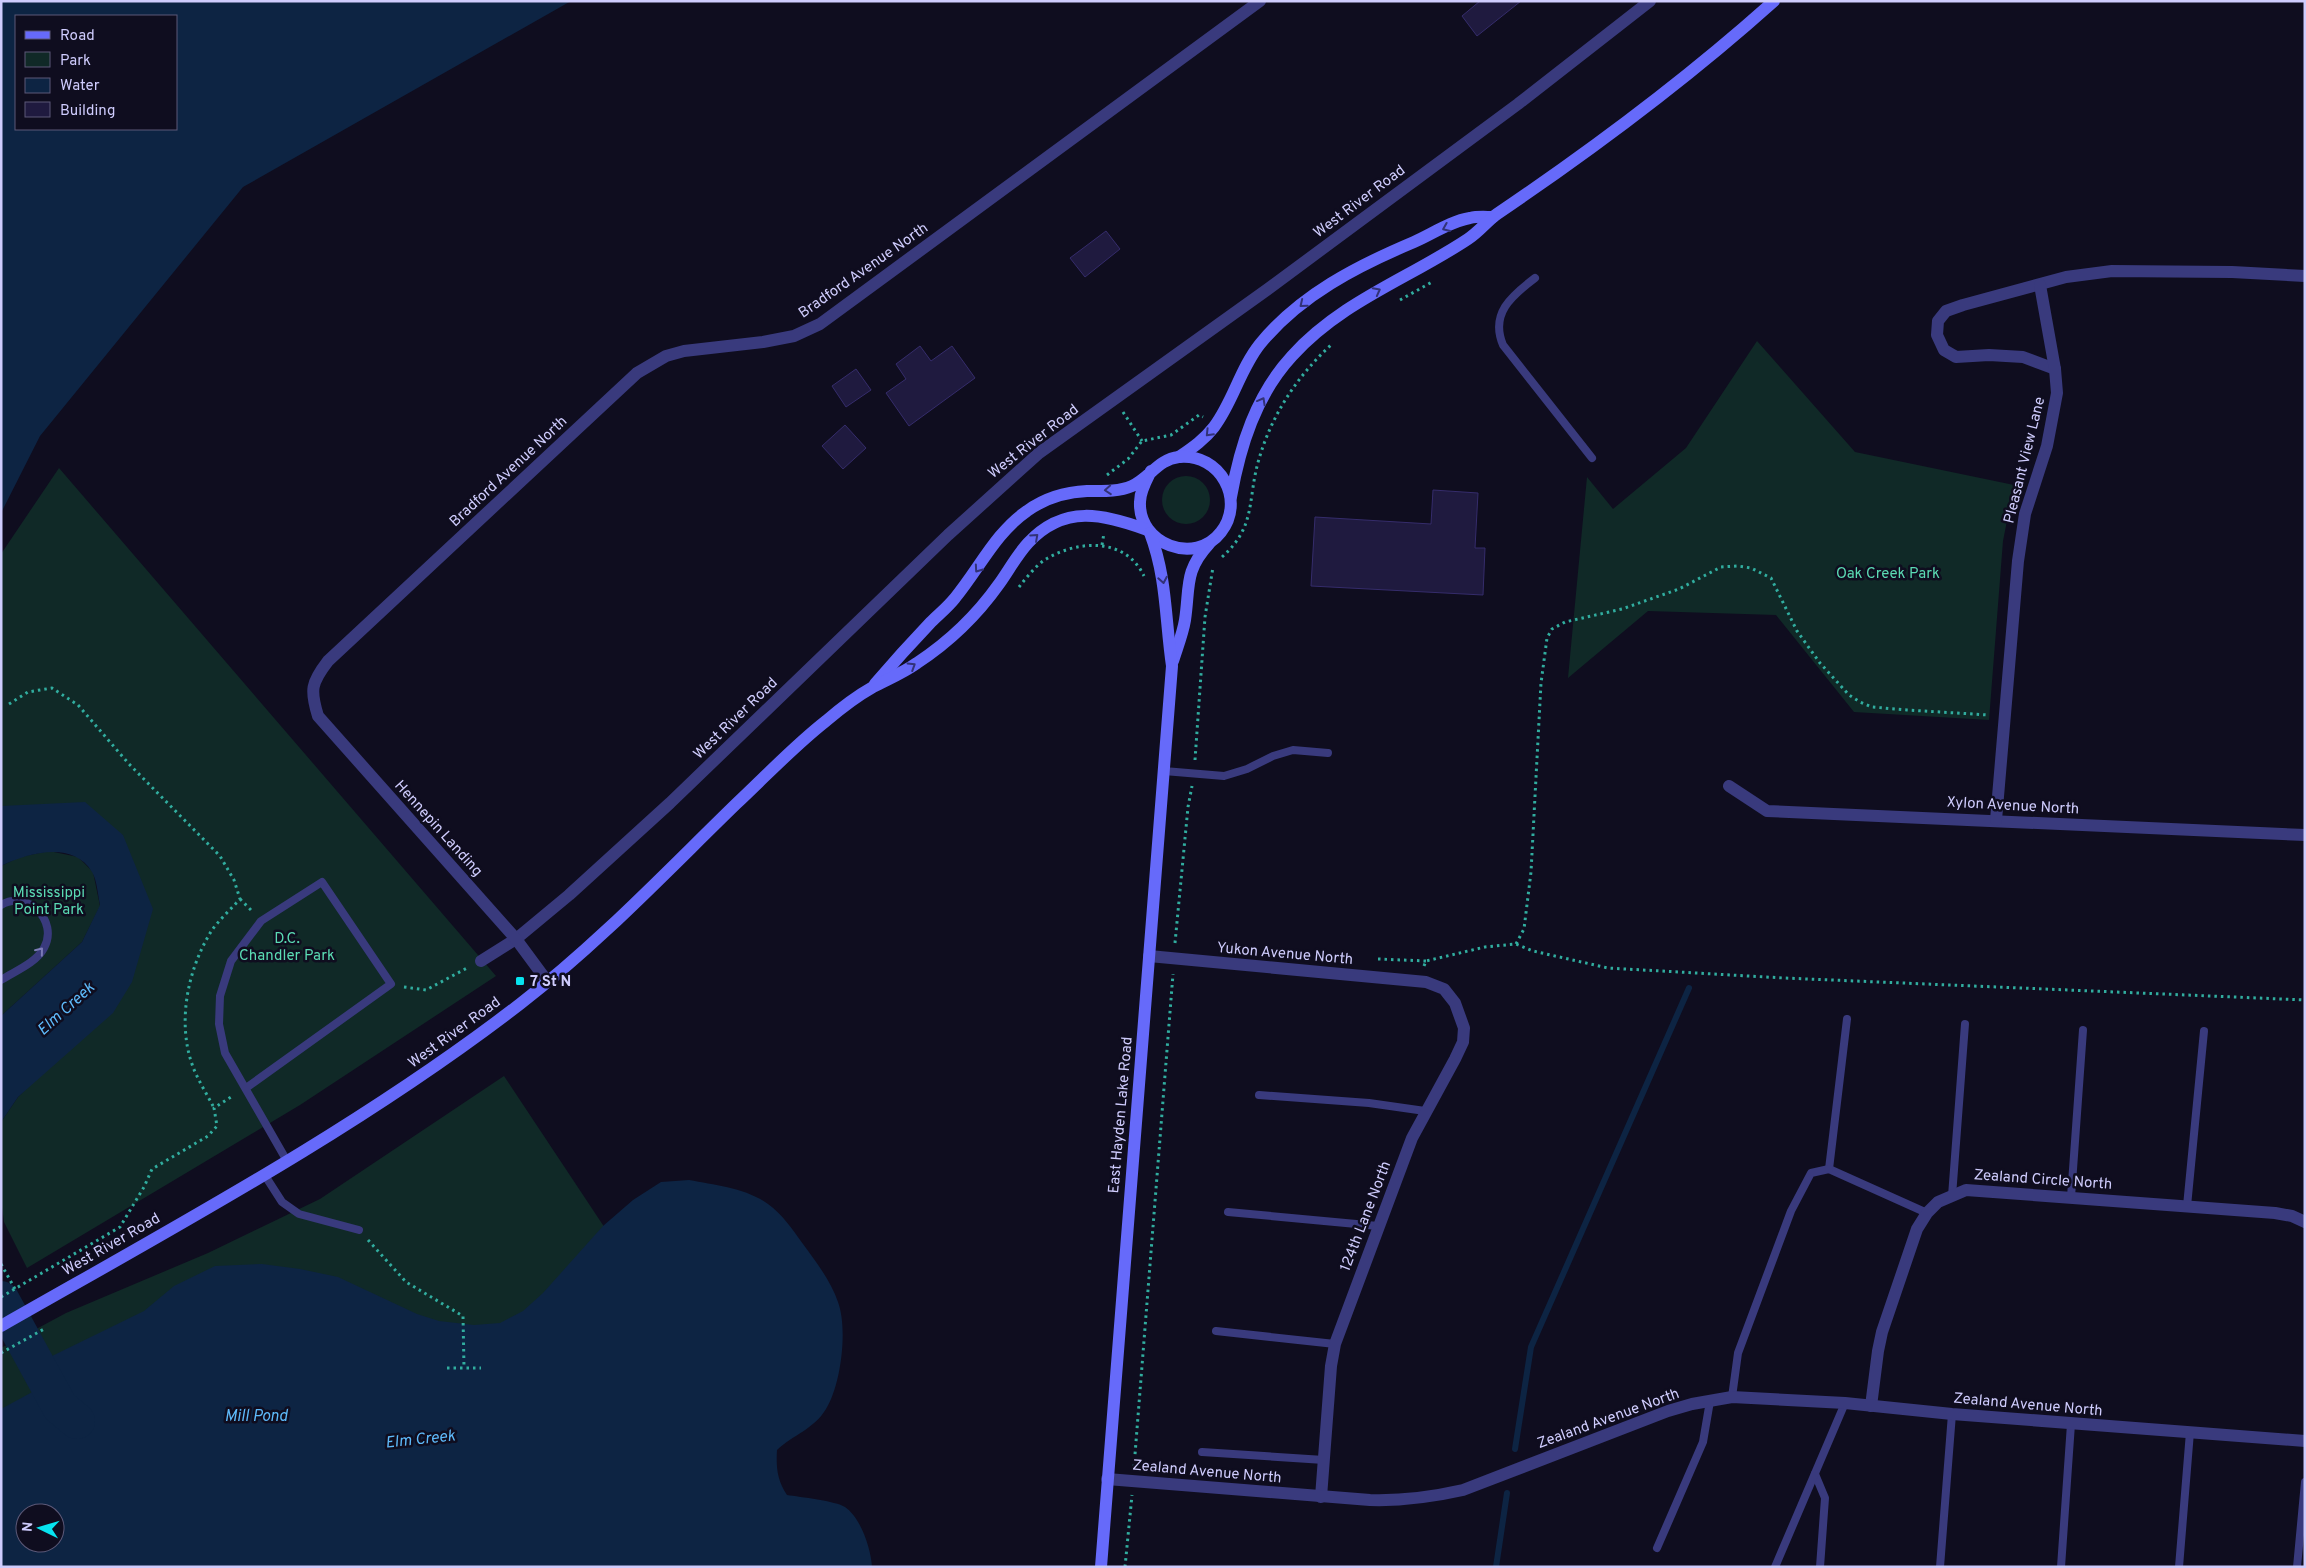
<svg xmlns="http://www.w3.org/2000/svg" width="2306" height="1568" viewBox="0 0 2306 1568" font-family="Overpass,sans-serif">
	<rect width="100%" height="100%" fill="#0f0d1f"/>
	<g fill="#102927" fill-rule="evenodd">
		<polygon points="1757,341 1855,452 2014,485 2003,541 1989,720 1854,712 1776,615 1648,611 1568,678 1587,477 1613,509 1686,448"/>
		<polygon points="59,468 496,976 300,1105 27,1268 4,1222 1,1200 1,1122 18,1097 48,1068 123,835 1,806 1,554"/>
		<circle cx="1186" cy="500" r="24"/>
		<polygon points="49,851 78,857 93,872 100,906 82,942 1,1016 1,866 20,857"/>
		<path d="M504 1076 830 1567H1V1348L66 1313 208 1253 320 1199ZM25 1513H55V1543H25Z"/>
	</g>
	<g fill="#0d2443" fill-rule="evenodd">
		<path d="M1 1H571L243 187 40 436 1 513ZM16 16H176V129H16Z"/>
		<path d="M85 802 123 835 153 909 132 982 113 1013 18 1097 1 1122V1016L82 942 100 905C98 896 97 880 92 872 73 840 28 853 1 866V806Z"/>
		<path d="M689 1180C715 1185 746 1188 768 1204 782 1214 793 1230 803 1244 816 1262 831 1281 838 1302 848 1329 841 1385 826 1409 814 1429 793 1435 777 1450 776 1467 777 1480 787 1495 800 1497 836 1501 845 1507 861 1518 871 1549 872 1567H1V1409L60 1377 50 1357 144 1311 174 1286 215 1266 262 1264 300 1269 338 1277 417 1314 439 1321 474 1325 500 1323 523 1311 543 1293 603 1226 633 1200 661 1182ZM25 1513H55V1543H25Z"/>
	</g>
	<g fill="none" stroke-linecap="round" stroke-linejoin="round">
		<g stroke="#0d2443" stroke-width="6">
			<polyline points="1515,1449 1531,1347 1689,988"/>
			<polyline points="1496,1567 1507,1493"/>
		</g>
		<polyline stroke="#0d2443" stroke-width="36" points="1,1299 60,1407 77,1421"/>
	</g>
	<g fill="#1f1a3f" stroke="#352c6b">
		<polygon points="1480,1 1521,1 1477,36 1462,16"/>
		<polygon points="1106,231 1120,249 1085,277 1070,258"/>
		<polygon points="920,346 931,361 952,346 975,378 909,426 886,393 906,379 896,364"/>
		<polygon points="856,369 871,390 846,407 832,386"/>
		<polygon points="845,425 866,448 843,469 822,446"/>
		<polygon points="1433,490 1478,493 1475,548 1485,548 1483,595 1311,586 1315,517 1431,524"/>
	</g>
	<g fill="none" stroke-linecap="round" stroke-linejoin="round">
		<g stroke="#31ad9f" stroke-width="3" stroke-dasharray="2.5 4" stroke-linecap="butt">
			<polyline points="1400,300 1432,282"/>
			<polyline points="1123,412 1142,441"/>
			<polyline points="1107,475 1128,459 1142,441 1171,435 1199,415 1203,417"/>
			<polyline points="1102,545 1104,533"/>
			<path d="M1222 557C1257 526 1247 499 1259 459 1272 414 1298 375 1332 344"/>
			<path d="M1019 587C1026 578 1034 568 1043 561 1075 540 1125 536 1144 576"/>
			<path d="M9 704 28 692 52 688 78 705 129 764 220 856 234 880 240 899C231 909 220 919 212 930 188 968 177 1021 192 1064 197 1079 207 1094 214 1108"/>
			<polyline points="1195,760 1205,617 1213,567"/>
			<polyline points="240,899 252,911"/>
			<polyline points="1175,943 1188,807 1192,786"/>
			<polyline points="1516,944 1524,929 1531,872 1541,683 1547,638 1552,629 1565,622 1622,609 1679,589 1721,567 1738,566 1751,568 1771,578 1797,631 1820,663 1849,695 1860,702 1872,707 1907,710 1989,715"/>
			<polyline points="1378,959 1426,961"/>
			<polyline points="1424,966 1426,961 1485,947 1516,944 1533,951 1608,968 1784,978 2305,1000"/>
			<polyline points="404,987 426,990 467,968"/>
			<polyline points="368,1240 406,1282 463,1316 464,1368"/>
			<polyline points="1,1264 15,1289"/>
			<polyline points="1,1297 120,1227 144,1187 152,1169 208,1136 217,1126 214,1108 234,1095"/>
			<polyline points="1,1353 44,1329"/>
			<polyline points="447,1368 481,1368"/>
			<polyline points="1134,1467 1173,974"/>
			<polyline points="1125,1567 1132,1495"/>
		</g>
		<g stroke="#393a7d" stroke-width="8">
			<path d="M1535 278C1511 296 1490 314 1503 345L1592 458"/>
			<polyline points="1164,771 1224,776 1247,769 1273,756 1293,750 1328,753"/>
			<path d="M1 905C27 889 59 921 44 948 36 963 15 971 1 980"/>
			<polyline points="1847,1019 1829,1169 1927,1213"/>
			<polyline points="246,1088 391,984 322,882 261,921 231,961 220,996 219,1024 225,1053 287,1161"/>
			<polyline points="1259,1095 1369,1103 1425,1111"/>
			<polyline points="264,1174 282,1202 299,1214 359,1230"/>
			<polyline points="1952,1196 1965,1024"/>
			<polyline points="2071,1197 2083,1030"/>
			<polyline points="2187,1206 2204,1031"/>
			<polyline points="1228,1212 1378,1226"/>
			<polyline points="1216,1331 1335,1344"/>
			<polyline points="1732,1397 1738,1353 1791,1211 1811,1173 1829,1169"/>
			<polyline points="1202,1452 1324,1460"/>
			<polyline points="1815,1474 1825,1498 1820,1567"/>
			<polyline points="1657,1548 1703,1442 1710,1401"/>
			<polyline points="1775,1567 1845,1403"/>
			<polyline points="1940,1567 1952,1414"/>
			<polyline points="2061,1567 2071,1424"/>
			<polyline points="2179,1567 2190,1432"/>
			<polyline points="2297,1567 2305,1482"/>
		</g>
		<g stroke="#393a7d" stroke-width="12">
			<polyline points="2055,369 2023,357 1989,355 1956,357 1944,350 1937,335 1938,321 1946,311 1963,305 2066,277 2112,271 2232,272 2305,276"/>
			<polyline points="1729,786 1767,811 2305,835"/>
			<polyline points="1996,820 2018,561 2025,514 2047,446 2057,393 2055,369 2040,285"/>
			<polyline points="1149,956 1426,982 1444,989 1455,1003 1464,1028 1463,1042 1455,1059 1412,1138 1335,1344 1331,1366 1321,1497"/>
			<polyline points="481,961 516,939 569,895 670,803 948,535 1039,453 1268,289 1518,104 1650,1"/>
			<path d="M547 981 516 939 318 716C310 690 311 683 328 661L637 373 666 356 684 351 763 342 794 336 820 324 1260 1"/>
			<polyline points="1871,1406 1878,1351 1882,1332 1917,1229 1927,1213 1938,1202 1966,1190 2275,1213 2292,1216 2305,1222"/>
			<path d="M1107 1479 1370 1500C1402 1501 1432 1497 1463 1490L1668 1411 1692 1404 1732 1397 1845 1403 1952 1414 2305 1441"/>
		</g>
		<g stroke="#666afa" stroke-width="12">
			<path d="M1179 457C1192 448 1204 440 1214 427 1233 402 1240 369 1260 344 1300 295 1357 266 1414 242 1432 234 1451 221 1470 218 1478 216 1486 217 1493 217"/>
			<path d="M1231 497C1240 446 1256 395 1292 356 1342 301 1408 279 1468 239 1480 231 1487 221 1497 214 1593 149 1687 79 1774 1"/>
			<path d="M1173 661C1177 648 1183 633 1185 620 1190 587 1184 571 1209 544"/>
			<path d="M875 684C893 663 912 642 931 622 939 614 948 607 955 598 979 569 996 532 1027 511 1045 498 1064 492 1087 491 1102 491 1118 492 1132 486 1150 478 1158 459 1179 457 1220 453 1246 500 1221 532 1195 566 1138 544 1140 502 1140 491 1146 481 1151 471"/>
			<path d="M1 1326C178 1225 359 1128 520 1004 598 944 666 872 736 804 766 776 794 746 826 721 840 709 857 696 873 687 888 679 903 673 917 663 949 642 977 615 999 584 1009 570 1017 555 1028 543 1064 504 1104 514 1147 530"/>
			<path d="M1101 1567 1172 666C1165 618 1167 578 1150 533"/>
		</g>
	</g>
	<defs><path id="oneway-chevron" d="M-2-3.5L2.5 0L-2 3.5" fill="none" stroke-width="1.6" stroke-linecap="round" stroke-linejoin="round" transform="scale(1.25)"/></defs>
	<g stroke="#323277">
		<use href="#oneway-chevron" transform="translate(1446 228) rotate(157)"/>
		<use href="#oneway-chevron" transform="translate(1377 291) rotate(-28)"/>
		<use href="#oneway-chevron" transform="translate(1303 304) rotate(141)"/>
		<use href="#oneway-chevron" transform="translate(1262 401) rotate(-61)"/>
		<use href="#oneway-chevron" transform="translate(1209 433) rotate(134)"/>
		<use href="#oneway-chevron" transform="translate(1108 490) rotate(176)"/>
		<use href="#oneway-chevron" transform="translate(1035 537) rotate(-42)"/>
		<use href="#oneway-chevron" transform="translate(978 569) rotate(125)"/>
		<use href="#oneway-chevron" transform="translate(1163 580) rotate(80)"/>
		<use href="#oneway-chevron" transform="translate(912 666) rotate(-32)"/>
	</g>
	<use stroke="#7c7cb7" href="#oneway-chevron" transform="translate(40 951) rotate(-51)"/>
	<rect fill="#07e3ef" stroke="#0f0d1f" stroke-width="2" x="515" y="976" width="10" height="10" rx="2.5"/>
	<g text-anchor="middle" stroke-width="5" stroke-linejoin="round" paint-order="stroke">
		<g font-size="15" fill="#cfccfd" stroke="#0f0d1f">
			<text transform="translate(1359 201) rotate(-37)" y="5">West River Road</text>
			<text transform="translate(863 270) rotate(-35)" y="5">Bradford Avenue North</text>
			<text transform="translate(1033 441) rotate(-38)" y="5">West River Road</text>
			<text transform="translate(2024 460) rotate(-76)" y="5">Pleasant View Lane</text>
			<text transform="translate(508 471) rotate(-43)" y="5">Bradford Avenue North</text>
			<text transform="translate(735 718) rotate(-44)" y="5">West River Road</text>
			<text transform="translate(2013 805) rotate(3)" y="5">Xylon Avenue North</text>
			<text transform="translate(439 828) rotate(48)" y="5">Hennepin Landing</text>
			<text transform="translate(1285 953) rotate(5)" y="5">Yukon Avenue North</text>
			<text transform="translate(454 1032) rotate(-36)" y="5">West River Road</text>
			<text transform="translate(1120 1115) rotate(-85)" y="5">East Hayden Lake Road</text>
			<text transform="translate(2043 1179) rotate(4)" y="5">Zealand Circle North</text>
			<text transform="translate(1365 1216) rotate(-69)" y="5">124th Lane North</text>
			<text transform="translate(111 1244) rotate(-30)" y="5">West River Road</text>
			<text transform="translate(2028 1404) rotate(5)" y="5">Zealand Avenue North</text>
			<text transform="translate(1608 1418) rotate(-20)" y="5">Zealand Avenue North</text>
			<text transform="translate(1207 1471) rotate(5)" y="5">Zealand Avenue North</text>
		</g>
		<g font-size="15" fill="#5bdbb4" stroke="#0f0d1f">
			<text x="1888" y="578">Oak Creek Park</text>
			<text x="49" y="897">Mississippi<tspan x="49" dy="17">Point Park</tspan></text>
			<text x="287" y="943">D.C.<tspan x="287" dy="17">Chandler Park</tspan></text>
		</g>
		<g font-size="15" font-weight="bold" fill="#cfccfd" stroke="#0f0d1f" text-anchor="start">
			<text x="530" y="986">7 St N</text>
		</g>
		<g font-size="16" font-style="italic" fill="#5ebafa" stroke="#0f0d1f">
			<text transform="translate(65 1008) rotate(-42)" y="6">Elm Creek</text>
			<text x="256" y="1421">Mill Pond</text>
			<text transform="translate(420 1438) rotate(-6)" y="6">Elm Creek</text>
		</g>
	</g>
	<rect width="2306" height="1568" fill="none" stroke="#cfccfd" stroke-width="5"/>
	<rect x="15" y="15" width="162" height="115" fill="#0f0d1f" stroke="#5c5978"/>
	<rect x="25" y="31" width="25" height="8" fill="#666afa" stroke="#5c5978"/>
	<text x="60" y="40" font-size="15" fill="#cfccfd">Road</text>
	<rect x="25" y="52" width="25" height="15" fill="#102927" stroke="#5c5978"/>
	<text x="60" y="65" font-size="15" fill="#cfccfd">Park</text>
	<rect x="25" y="78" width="25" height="15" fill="#0d2443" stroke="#5c5978"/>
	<text x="60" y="90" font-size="15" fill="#cfccfd">Water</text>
	<rect x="25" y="102" width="25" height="15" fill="#1f1a3f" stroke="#5c5978"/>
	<text x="60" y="115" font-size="15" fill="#cfccfd">Building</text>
	<g transform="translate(40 1528) rotate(275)"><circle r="24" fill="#0f0d1f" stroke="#5c5978"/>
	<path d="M0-4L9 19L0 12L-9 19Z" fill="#07e3ef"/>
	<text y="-8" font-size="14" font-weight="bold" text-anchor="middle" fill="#cfccfd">N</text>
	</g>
</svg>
